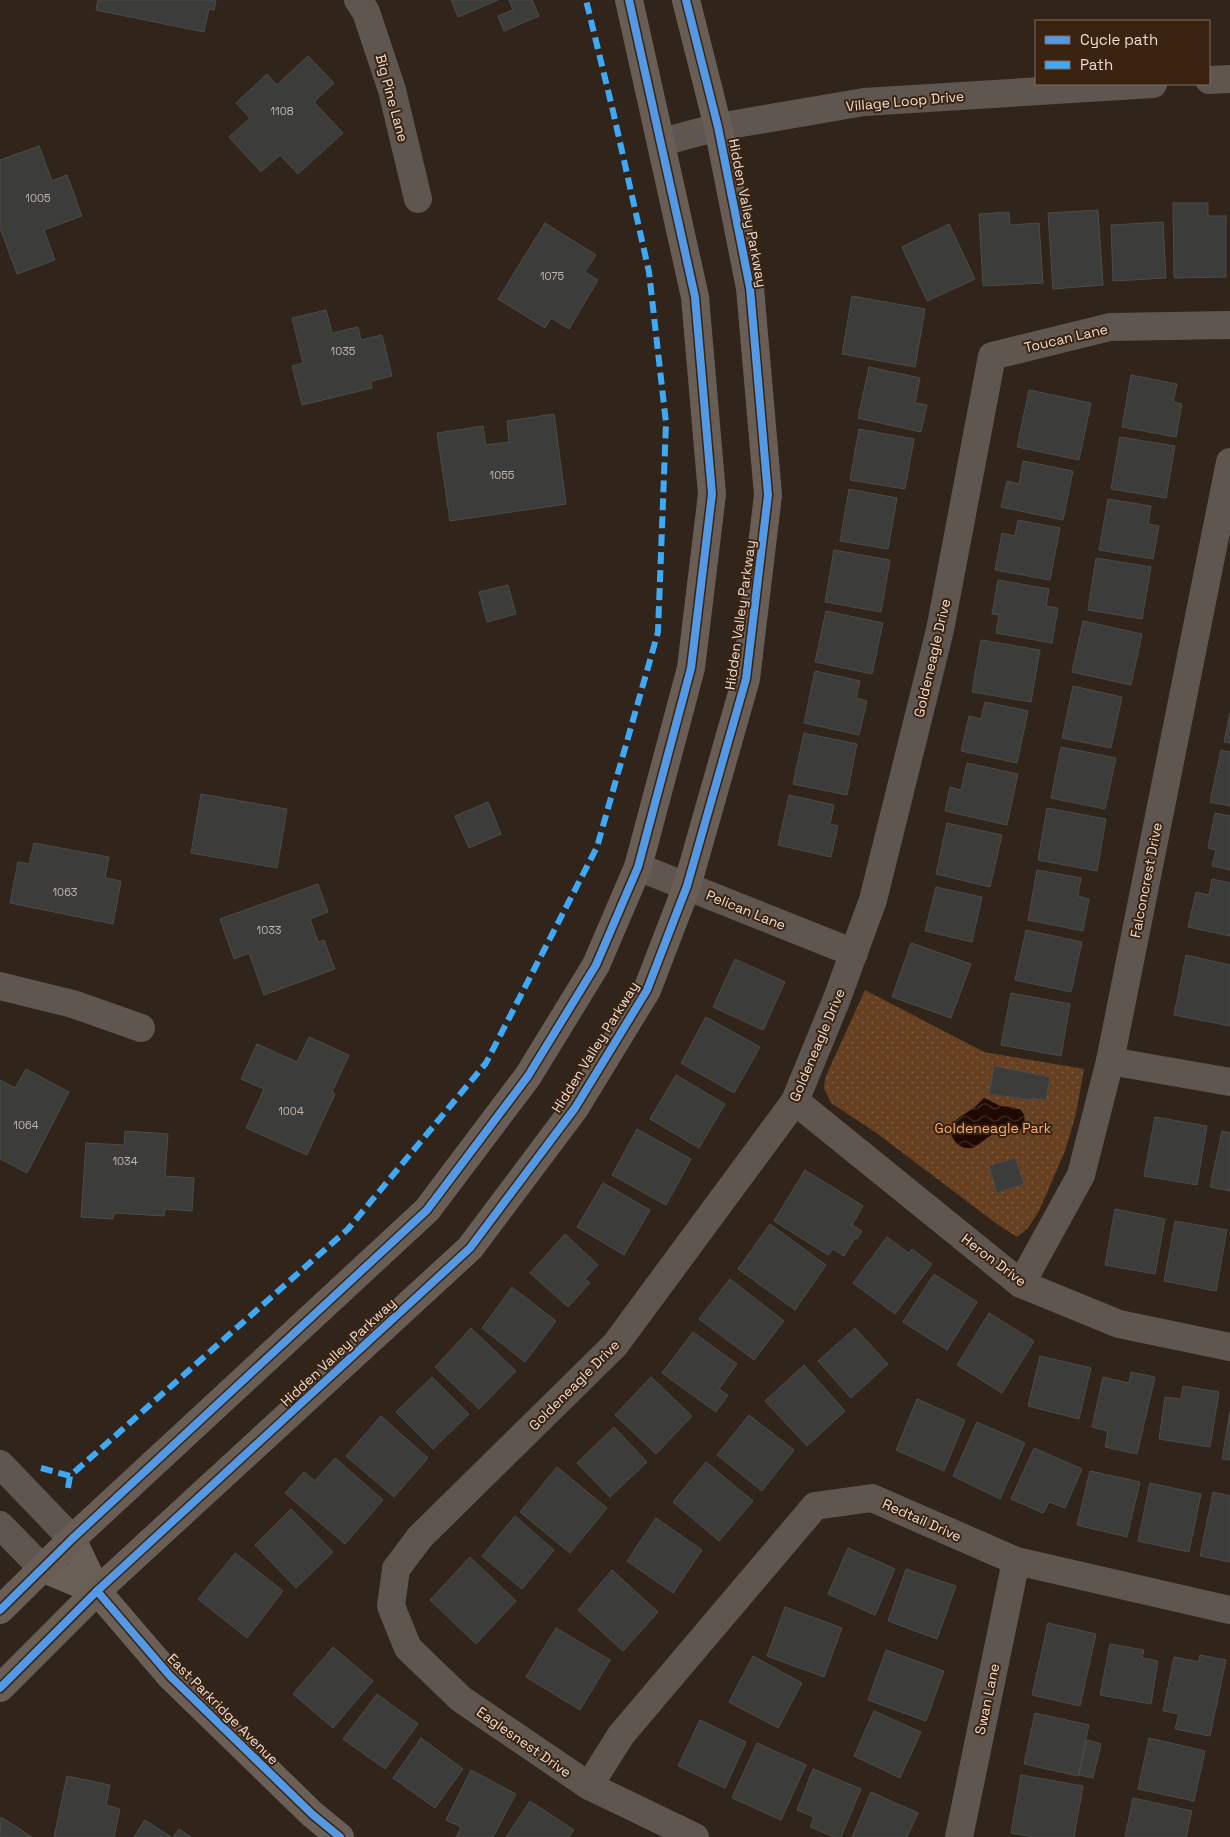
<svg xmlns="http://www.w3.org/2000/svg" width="1230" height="1837" viewBox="0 0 1230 1837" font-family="'Space Grotesk',sans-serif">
	<defs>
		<pattern id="park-dots" width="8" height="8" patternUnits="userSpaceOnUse" patternTransform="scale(1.25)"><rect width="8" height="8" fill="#664021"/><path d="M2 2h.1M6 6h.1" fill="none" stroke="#7c5b40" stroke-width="1.8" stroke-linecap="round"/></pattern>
		<pattern id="water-waves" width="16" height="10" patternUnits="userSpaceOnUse" patternTransform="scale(1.25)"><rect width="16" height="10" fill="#200902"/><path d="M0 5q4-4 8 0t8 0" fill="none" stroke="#412c26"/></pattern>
	</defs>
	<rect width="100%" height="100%" fill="#31241a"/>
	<polygon fill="url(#park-dots)" points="865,990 984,1052 1084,1069 1076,1114 1065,1151 1039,1211 1028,1228 1017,1237 997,1224 875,1132 831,1103 824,1088 825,1078"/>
	<path fill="url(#water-waves)" d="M984 1098C989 1100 993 1102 998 1105 1008 1109 1028 1103 1024 1124 1023 1127 1021 1131 1017 1132 1010 1134 1001 1132 994 1134 985 1137 981 1146 971 1148 964 1149 958 1146 954 1140 944 1124 959 1118 969 1111 975 1108 979 1103 984 1098Z"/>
	<g fill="#3c3c3a" stroke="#4b4d4a">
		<polygon points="98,0 216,0 214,10 209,9 204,32 96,10"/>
		<polygon points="451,0 498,0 458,17"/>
		<polygon points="509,0 532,0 539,16 504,31 498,16 513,10"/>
		<polygon points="308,56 334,83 314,102 343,133 298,174 280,155 261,172 229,137 250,118 236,103 267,74 277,85"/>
		<polygon points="39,146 52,181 67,175 82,216 44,230 55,260 17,274 0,228 0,160"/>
		<polygon points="1173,203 1208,203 1208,216 1226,216 1226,277 1174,278"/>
		<polygon points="1098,210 1103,285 1053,289 1048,213"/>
		<polygon points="1009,212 1010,225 1039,223 1043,283 983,286 979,214"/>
		<polygon points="1163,222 1166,278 1113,281 1111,225"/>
		<polygon points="545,223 596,255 585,272 598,280 569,329 551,318 545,328 498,299"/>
		<polygon points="949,224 975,279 927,301 902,247"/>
		<polygon points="852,296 925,309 915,367 842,354"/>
		<polygon points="326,310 332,333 358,327 361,340 382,335 392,376 371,381 372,388 302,405 292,366 303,363 292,318"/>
		<polygon points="869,367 920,378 915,403 927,405 921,432 858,418"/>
		<polygon points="1131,375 1177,384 1173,402 1182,404 1176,437 1122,427"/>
		<polygon points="1029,390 1091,403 1079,460 1017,447"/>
		<polygon points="554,414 566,504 450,521 437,433 483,426 486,445 509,442 507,421"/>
		<polygon points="859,429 914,439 905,489 850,480"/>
		<polygon points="1120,437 1175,446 1166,498 1111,489"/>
		<polygon points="1023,461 1073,471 1063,520 1001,507 1007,481 1019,484"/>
		<polygon points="849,489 897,498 888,549 840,541"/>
		<polygon points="1108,499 1151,506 1148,524 1159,526 1153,559 1099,550"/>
		<polygon points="1018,520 1060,528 1050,580 995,570 1002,533 1015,536"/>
		<polygon points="834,550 890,560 881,612 825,602"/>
		<polygon points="1096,558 1151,567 1142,619 1088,610"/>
		<polygon points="998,580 1049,589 1046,606 1058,608 1052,643 996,633 999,615 992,614"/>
		<polygon points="508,585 516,614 487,622 479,592"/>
		<polygon points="826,611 883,623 872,674 815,662"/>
		<polygon points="1083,621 1142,634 1131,685 1072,672"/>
		<polygon points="981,640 1040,650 1031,702 972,692"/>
		<polygon points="815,671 860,681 856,698 867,701 859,735 804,723"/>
		<polygon points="1073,686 1122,697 1111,748 1062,738"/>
		<polygon points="985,702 1028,711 1017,763 961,751 969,716 981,719"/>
		<polygon points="1230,713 1230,743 1224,742"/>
		<polygon points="804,733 857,744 847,795 793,784"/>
		<polygon points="1061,747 1116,758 1105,809 1051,798"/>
		<polygon points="1221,750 1230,752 1230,806 1210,802"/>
		<polygon points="967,763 1018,774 1007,825 945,811 950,787 961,790"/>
		<polygon points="201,794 287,809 277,868 191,853"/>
		<polygon points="789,795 834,805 830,824 838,826 831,857 778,845"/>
		<polygon points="488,802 501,834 469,848 455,816"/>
		<polygon points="1047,808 1106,819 1097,871 1038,860"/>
		<polygon points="1215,813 1230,816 1230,870 1212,866 1216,850 1208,848"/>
		<polygon points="947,823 1002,835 990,887 936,874"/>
		<polygon points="34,843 109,857 105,878 121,881 113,924 10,903 18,862 29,864"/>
		<polygon points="1037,870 1081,878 1078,896 1089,899 1083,931 1028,920"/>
		<polygon points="1212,879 1230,883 1230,936 1188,927 1196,892 1209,895"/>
		<polygon points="318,884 328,912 310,919 318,942 324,940 335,969 264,995 249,953 234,959 220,919"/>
		<polygon points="936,887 982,897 972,942 925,931"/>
		<polygon points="1026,930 1082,942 1071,992 1015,980"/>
		<polygon points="911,943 971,964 951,1018 892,997"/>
		<polygon points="1186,955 1230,965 1230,1026 1174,1015"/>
		<polygon points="735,959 785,982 763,1030 713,1007"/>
		<polygon points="1011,993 1070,1004 1061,1056 1001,1045"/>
		<polygon points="706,1017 760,1047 734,1093 681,1063"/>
		<polygon points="309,1037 349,1055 332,1092 335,1094 307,1155 246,1128 264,1089 241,1079 257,1044 297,1062"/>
		<polygon points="994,1066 1050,1077 1046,1100 1032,1098 1032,1100 989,1094"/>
		<polygon points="26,1069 69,1092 27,1173 0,1159 0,1080 15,1088"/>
		<polygon points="676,1075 725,1104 699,1148 650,1119"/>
		<polygon points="1155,1117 1207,1126 1197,1185 1144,1176"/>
		<polygon points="637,1129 691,1159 666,1205 612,1175"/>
		<polygon points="125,1131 168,1134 165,1176 194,1178 192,1211 165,1209 164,1216 114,1213 113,1219 81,1217 86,1143 124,1145"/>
		<polygon points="1222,1131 1230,1133 1230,1191 1210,1187"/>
		<polygon points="1015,1158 1024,1184 997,1193 989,1166"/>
		<polygon points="805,1170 863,1206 852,1225 862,1231 857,1239 855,1238 844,1256 833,1249 828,1255 774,1221"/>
		<polygon points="603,1183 650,1210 624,1255 577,1227"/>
		<polygon points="1115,1209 1165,1219 1155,1274 1105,1265"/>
		<polygon points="1175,1221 1227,1230 1216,1291 1164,1281"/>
		<polygon points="770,1224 826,1265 795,1310 738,1269"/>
		<polygon points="565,1234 598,1265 585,1279 590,1283 568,1307 530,1273"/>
		<polygon points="887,1237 909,1253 912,1249 932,1264 895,1314 853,1283"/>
		<polygon points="934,1274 977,1302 947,1350 903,1322"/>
		<polygon points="730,1279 784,1321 754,1360 699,1319"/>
		<polygon points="512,1287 556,1321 525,1362 482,1328"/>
		<polygon points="989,1313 1034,1341 1002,1393 957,1365"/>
		<polygon points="471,1328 516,1371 479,1409 435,1367"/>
		<polygon points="855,1328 888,1364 851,1398 818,1361"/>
		<polygon points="693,1332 737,1364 719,1389 728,1395 716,1412 662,1373"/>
		<polygon points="1040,1356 1091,1368 1079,1419 1028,1406"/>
		<polygon points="804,1365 845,1411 807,1446 765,1401"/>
		<polygon points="1131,1372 1155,1377 1137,1454 1105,1447 1108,1431 1092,1427 1103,1377 1129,1383"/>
		<polygon points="432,1377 469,1414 433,1449 396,1412"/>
		<polygon points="651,1377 692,1416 656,1454 615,1415"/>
		<polygon points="1183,1386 1219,1392 1210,1447 1159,1439 1165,1397 1181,1399"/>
		<polygon points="917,1399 965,1420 944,1471 896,1450"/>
		<polygon points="1230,1411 1230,1460 1222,1459"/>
		<polygon points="749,1415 794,1450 762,1491 717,1455"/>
		<polygon points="381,1416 428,1458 394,1497 346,1456"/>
		<polygon points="977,1422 1025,1443 1000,1499 953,1476"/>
		<polygon points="614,1427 647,1462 610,1497 577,1463"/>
		<polygon points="1034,1448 1082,1469 1065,1508 1049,1502 1043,1513 1011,1499"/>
		<polygon points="335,1458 383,1500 345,1544 285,1493 304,1472 315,1481"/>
		<polygon points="706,1462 753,1501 719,1541 673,1502"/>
		<polygon points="557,1467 607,1508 570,1553 520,1512"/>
		<polygon points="1090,1471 1140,1482 1127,1537 1077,1525"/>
		<polygon points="1150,1483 1201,1494 1189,1552 1138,1541"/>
		<polygon points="1213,1492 1230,1496 1230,1562 1200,1556"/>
		<polygon points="291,1509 333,1552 296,1588 255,1545"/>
		<polygon points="515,1516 554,1550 522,1589 482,1556"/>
		<polygon points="656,1518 702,1550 673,1593 627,1561"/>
		<polygon points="848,1548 895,1569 875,1615 828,1594"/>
		<polygon points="235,1553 283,1591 247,1638 198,1599"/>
		<polygon points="470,1557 516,1601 476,1644 430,1600"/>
		<polygon points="906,1569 956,1586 937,1639 888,1621"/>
		<polygon points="612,1570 658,1612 623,1651 578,1610"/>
		<polygon points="785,1607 842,1628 824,1677 767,1656"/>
		<polygon points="1048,1623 1096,1634 1080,1706 1032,1695"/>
		<polygon points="556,1628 610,1660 580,1710 526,1677"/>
		<polygon points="1110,1644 1144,1650 1142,1658 1158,1661 1151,1704 1100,1695"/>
		<polygon points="333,1647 373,1681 333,1728 293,1694"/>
		<polygon points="886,1650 944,1671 926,1721 868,1700"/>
		<polygon points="1200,1655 1226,1660 1210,1736 1175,1729 1179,1714 1163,1711 1174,1657 1199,1662"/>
		<polygon points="753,1656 802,1683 778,1728 729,1702"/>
		<polygon points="377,1694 418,1724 385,1769 343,1739"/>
		<polygon points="874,1711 921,1732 900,1778 854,1756"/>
		<polygon points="1035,1713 1089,1725 1078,1776 1024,1764"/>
		<polygon points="700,1720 746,1742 725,1788 678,1766"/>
		<polygon points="421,1738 463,1769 435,1808 393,1778"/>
		<polygon points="1149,1738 1205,1751 1194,1801 1138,1789"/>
		<polygon points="1087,1740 1101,1744 1093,1778 1079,1775"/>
		<polygon points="757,1743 806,1765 781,1820 732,1798"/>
		<polygon points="813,1769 861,1789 841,1837 834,1837 810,1827 814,1817 797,1810"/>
		<polygon points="471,1770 516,1794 493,1837 456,1837 461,1827 446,1820"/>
		<polygon points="1021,1775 1083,1786 1074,1837 1034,1837 1011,1833"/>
		<polygon points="67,1776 110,1785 106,1805 120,1809 114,1837 54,1837"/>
		<polygon points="871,1792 918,1813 907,1837 852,1837"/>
		<polygon points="1133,1798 1192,1811 1186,1837 1125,1837"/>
		<polygon points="530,1801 574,1830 569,1837 506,1837"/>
		<polygon points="1,1817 32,1837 0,1837"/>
		<polygon points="145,1820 171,1837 134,1837"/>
		<polygon points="179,1829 191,1837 173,1837"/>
	</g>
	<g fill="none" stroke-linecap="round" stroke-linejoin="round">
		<g stroke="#5f5650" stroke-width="28">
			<polyline points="358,0 366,12 392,90 418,199"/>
			<polyline points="1209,80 1230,79"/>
			<polyline points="662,142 718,127 864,102 1153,84"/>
			<polyline points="638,867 854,953"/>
			<polyline points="0,986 73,1004 141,1028"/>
			<polyline points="1110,1061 1230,1082"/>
			<polyline points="795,1101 1021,1284 1119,1324 1230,1347"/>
			<polyline points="1021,1284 1081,1175 1110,1061 1230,462"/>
			<polyline points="0,1464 72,1539"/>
			<polyline points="0,1525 42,1568"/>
			<polyline points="589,1786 621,1735 815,1506 872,1498 1016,1561 1230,1610"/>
			<polyline points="695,1837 589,1786 461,1699 408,1648 391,1606 396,1569 420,1537 615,1345 795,1101 836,1001 873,900 940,630 992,356 1110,327 1230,325"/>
			<polyline points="959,1837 1016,1561"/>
		</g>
		<g stroke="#6b6058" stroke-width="28">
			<polyline points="72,1539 97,1591 170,1676 312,1814 340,1837"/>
			<polyline points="42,1568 97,1591"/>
		</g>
		<g stroke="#695e55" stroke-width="28">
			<polyline points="0,1610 72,1539 427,1210 528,1076 596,965 638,867 691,668 712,494 695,297 629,0"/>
			<polyline points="0,1688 97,1591 470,1248 575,1108 647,990 687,886 746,679 768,495 750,288 718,127 686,0"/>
		</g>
		<g stroke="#3fa9f5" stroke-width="6" stroke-dasharray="12 6" stroke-linecap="butt">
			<polyline points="41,1468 70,1476 348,1229 486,1063 597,847 658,632 666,423 649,272 613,111 586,0"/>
			<polyline points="68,1488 70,1476"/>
		</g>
		<g stroke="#3a2311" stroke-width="11">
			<g id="cycleway">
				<polyline points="97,1591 170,1676 312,1814 340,1837"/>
				<polyline points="0,1610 72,1539 427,1210 528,1076 596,965 638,867 691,668 712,494 695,297 629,0"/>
				<polyline points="0,1688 97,1591 470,1248 575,1108 647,990 687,886 746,679 768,495 750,288 718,127 686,0"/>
			</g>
		</g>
		<use href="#cycleway" stroke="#5399e6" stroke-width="8"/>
	</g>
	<g text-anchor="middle" stroke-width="4" stroke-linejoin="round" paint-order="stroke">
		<g font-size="11" fill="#c0b4ab">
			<text x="282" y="115">1108</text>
			<text x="38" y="202">1005</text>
			<text x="552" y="280">1075</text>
			<text x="343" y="355">1035</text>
			<text x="502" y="479">1055</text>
			<text x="65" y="896">1063</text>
			<text x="269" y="934">1033</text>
			<text x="291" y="1115">1004</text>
			<text x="26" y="1129">1064</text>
			<text x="125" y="1165">1034</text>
		</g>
		<g font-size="14" fill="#ecdcd1" stroke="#3a2311">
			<text transform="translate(392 98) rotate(75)" y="5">Big Pine Lane</text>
			<text transform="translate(905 101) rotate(-5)" y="5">Village Loop Drive</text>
			<text transform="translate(748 213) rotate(79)" y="5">Hidden Valley Parkway</text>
			<text transform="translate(1066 338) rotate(-13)" y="5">Toucan Lane</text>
			<text transform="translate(740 615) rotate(-82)" y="5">Hidden Valley Parkway</text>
			<text transform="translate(932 658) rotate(-77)" y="5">Goldeneagle Drive</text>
			<text transform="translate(1146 880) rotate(-79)" y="5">Falconcrest Drive</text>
			<text transform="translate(746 910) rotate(22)" y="5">Pelican Lane</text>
			<text transform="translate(817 1045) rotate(-67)" y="5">Goldeneagle Drive</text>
			<text transform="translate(595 1047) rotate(-58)" y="5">Hidden Valley Parkway</text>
			<text transform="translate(994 1260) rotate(37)" y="5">Heron Drive</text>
			<text transform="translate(338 1352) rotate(-43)" y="5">Hidden Valley Parkway</text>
			<text transform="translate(574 1385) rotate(-45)" y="5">Goldeneagle Drive</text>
			<text transform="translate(922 1520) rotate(24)" y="5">Redtail Drive</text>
			<text transform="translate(987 1699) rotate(-78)" y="5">Swan Lane</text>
			<text transform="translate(223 1709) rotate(45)" y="5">East Parkridge Avenue</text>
			<text transform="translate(524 1742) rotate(35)" y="5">Eaglesnest Drive</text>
		</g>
		<g font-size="14" fill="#faac6f" stroke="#3a2311">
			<text x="993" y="1133">Goldeneagle Park</text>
		</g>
	</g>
	<rect x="1035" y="20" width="175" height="65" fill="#3a2311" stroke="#816d5e"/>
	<rect x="1045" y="36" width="25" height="8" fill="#5399e6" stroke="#816d5e"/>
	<text x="1080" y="45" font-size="15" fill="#ecdcd1">Cycle path</text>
	<rect x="1045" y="61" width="25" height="8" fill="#3fa9f5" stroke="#816d5e"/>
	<text x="1080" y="70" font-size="15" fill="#ecdcd1">Path</text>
</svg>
